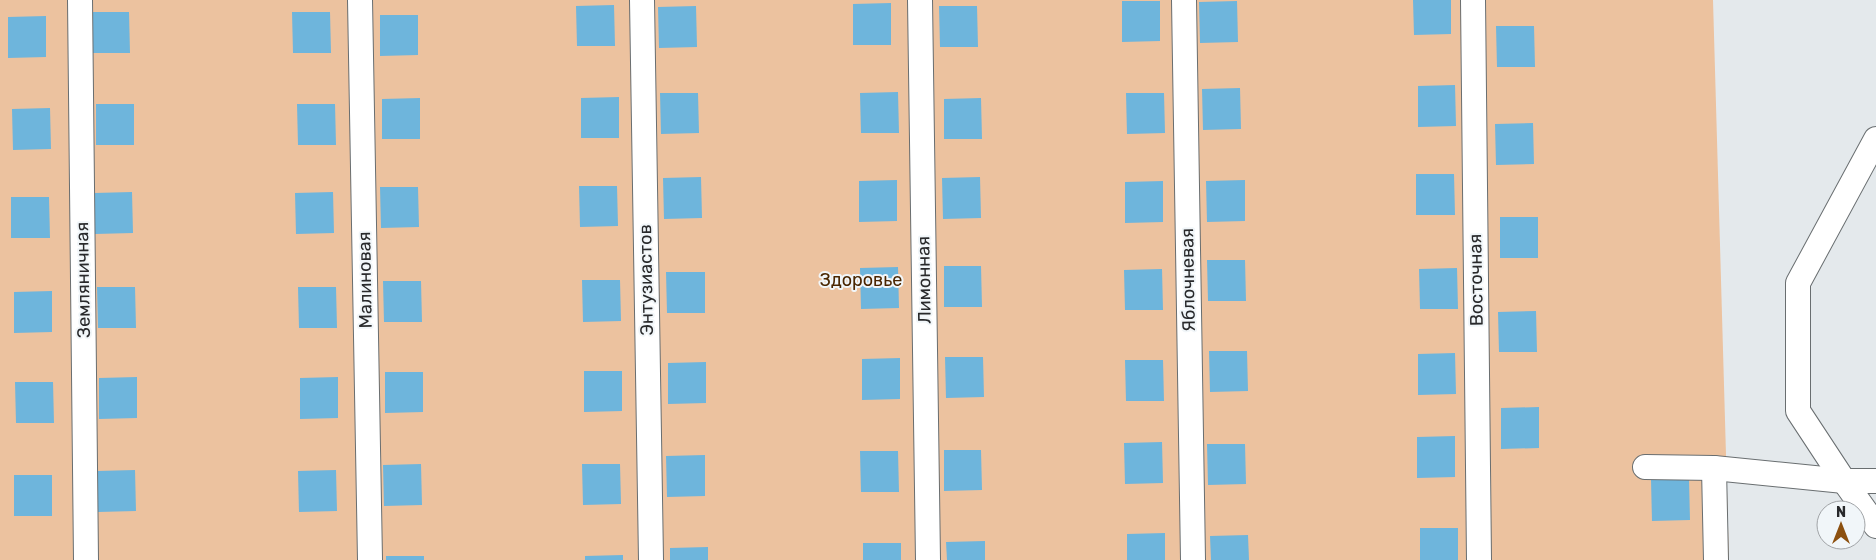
<svg xmlns="http://www.w3.org/2000/svg" width="1876" height="560" viewBox="0 0 1876 560" font-family="Rubik,sans-serif">
	<rect width="100%" height="100%" fill="#e4e9ec"/>
	<polygon fill="#ecc29f" points="0,0 1713,0 1729,560 0,560"/>
	<g fill="#6eb5dc">
		<polygon points="1413,0 1451,0 1451,34 1414,35"/>
		<polygon points="1122,1 1160,1 1160,41 1122,42"/>
		<polygon points="1237,1 1238,42 1200,43 1199,2"/>
		<polygon points="891,3 891,45 853,45 853,4"/>
		<polygon points="614,5 615,46 577,46 576,6"/>
		<polygon points="696,6 697,47 659,48 658,7"/>
		<polygon points="939,6 977,6 978,47 940,47"/>
		<polygon points="91,12 129,12 130,53 92,53"/>
		<polygon points="292,12 330,12 331,53 293,53"/>
		<polygon points="380,15 418,15 418,55 380,56"/>
		<polygon points="46,16 46,57 8,58 8,17"/>
		<polygon points="1496,26 1534,26 1535,67 1497,67"/>
		<polygon points="1455,85 1456,126 1418,127 1418,86"/>
		<polygon points="1240,88 1241,129 1203,130 1202,89"/>
		<polygon points="898,92 899,133 861,133 860,93"/>
		<polygon points="660,93 698,93 699,133 661,134"/>
		<polygon points="1126,93 1164,93 1165,133 1127,134"/>
		<polygon points="619,97 619,138 581,138 581,98"/>
		<polygon points="420,98 420,139 382,139 382,99"/>
		<polygon points="981,98 982,139 944,139 944,99"/>
		<rect x="96" y="104" width="38" height="41"/>
		<polygon points="297,104 335,104 336,145 298,145"/>
		<polygon points="50,108 51,149 13,150 12,109"/>
		<polygon points="1533,123 1534,164 1496,165 1495,124"/>
		<polygon points="1416,174 1454,174 1455,215 1416,215"/>
		<polygon points="701,177 702,218 664,219 663,178"/>
		<polygon points="980,177 981,218 943,219 942,178"/>
		<polygon points="897,180 897,221 859,222 859,181"/>
		<polygon points="1245,180 1245,221 1207,222 1206,181"/>
		<polygon points="1163,181 1163,222 1125,223 1125,182"/>
		<polygon points="579,186 617,186 618,226 580,227"/>
		<polygon points="380,187 418,187 419,227 381,228"/>
		<polygon points="132,192 133,233 95,234 94,193"/>
		<polygon points="333,192 334,233 296,234 295,193"/>
		<polygon points="11,197 49,197 50,238 11,238"/>
		<rect x="1500" y="217" width="38" height="41"/>
		<polygon points="1207,260 1245,260 1246,301 1208,301"/>
		<polygon points="944,266 981,266 982,307 944,307"/>
		<polygon points="898,267 899,308 861,309 860,268"/>
		<polygon points="1457,268 1458,309 1420,309 1419,269"/>
		<polygon points="1162,269 1163,310 1125,310 1124,270"/>
		<polygon points="666,272 705,272 705,313 667,313"/>
		<polygon points="582,280 620,280 621,321 583,322"/>
		<polygon points="383,281 421,281 422,322 384,322"/>
		<polygon points="97,287 135,287 136,328 98,328"/>
		<polygon points="298,287 336,287 337,328 299,328"/>
		<polygon points="52,291 52,332 14,333 14,292"/>
		<polygon points="1536,311 1537,352 1499,352 1498,312"/>
		<polygon points="1209,351 1247,351 1248,391 1210,392"/>
		<polygon points="1455,353 1456,394 1418,395 1418,354"/>
		<polygon points="945,357 983,357 984,397 946,398"/>
		<polygon points="900,358 900,399 862,400 862,359"/>
		<polygon points="1125,360 1163,360 1164,401 1126,401"/>
		<polygon points="706,362 706,403 668,404 668,363"/>
		<polygon points="584,371 622,371 622,411 584,412"/>
		<polygon points="385,372 423,372 423,412 385,413"/>
		<polygon points="137,377 137,418 99,419 99,378"/>
		<polygon points="338,377 338,418 300,419 300,378"/>
		<polygon points="15,382 53,382 54,423 16,423"/>
		<polygon points="1539,407 1539,448 1501,449 1501,408"/>
		<polygon points="1455,436 1455,477 1417,478 1417,437"/>
		<polygon points="1162,442 1163,483 1125,484 1124,443"/>
		<polygon points="1207,444 1245,444 1246,484 1208,485"/>
		<polygon points="944,450 981,450 982,490 944,491"/>
		<polygon points="860,451 898,451 899,492 861,492"/>
		<polygon points="705,455 705,496 667,497 666,456"/>
		<polygon points="421,464 422,505 384,506 383,465"/>
		<polygon points="582,464 620,464 621,504 583,505"/>
		<polygon points="135,470 136,511 98,512 97,471"/>
		<polygon points="336,470 337,511 299,512 298,471"/>
		<rect x="14" y="475" width="38" height="41"/>
		<polygon points="1689,479 1690,520 1652,521 1651,480"/>
		<rect x="1420" y="528" width="38" height="32"/>
		<polygon points="1165,533 1165,560 1127,560 1127,534"/>
		<polygon points="1248,535 1249,560 1211,560 1210,536"/>
		<polygon points="985,541 985,560 947,560 946,542"/>
		<rect x="863" y="543" width="38" height="17"/>
		<polygon points="708,547 708,560 670,560 670,548"/>
		<polygon points="623,555 623,560 585,560 585,556"/>
		<rect x="386" y="556" width="38" height="4"/>
	</g>
	<g fill="none" stroke-linecap="round" stroke-linejoin="round">
		<g stroke="#696e70" stroke-width="26">
			<g id="street">
				<polyline points="80,0 86,560"/>
				<polyline points="360,0 370,560"/>
				<polyline points="642,0 651,560"/>
				<polyline points="920,0 928,560"/>
				<polyline points="1184,0 1193,560"/>
				<polyline points="1473,0 1479,560"/>
				<polyline points="1876,139 1798,283 1798,411 1844,481 1876,526"/>
				<polyline points="1645,467 1714,468 1844,481 1876,481"/>
				<polyline points="1714,468 1716,560"/>
			</g>
		</g>
		<use href="#street" stroke="#fff" stroke-width="24"/>
	</g>
	<g text-anchor="middle" stroke-width="4" stroke-linejoin="round" paint-order="stroke">
		<g font-size="18" fill="#28292b" stroke="#f1f6f9">
			<text transform="translate(83 280) rotate(-91)" y="6">Земляничная</text>
			<text transform="translate(365 280) rotate(-91)" y="6">Малиновая</text>
			<text transform="translate(646 280) rotate(-91)" y="6">Энтузиастов</text>
			<text transform="translate(924 280) rotate(-91)" y="6">Лимонная</text>
			<text transform="translate(1188 280) rotate(-91)" y="6">Яблочневая</text>
			<text transform="translate(1476 280) rotate(-91)" y="6">Восточная</text>
		</g>
		<g font-size="18" fill="#4a2600" stroke="#f1f6f9">
			<text x="861" y="286">Здоровье</text>
		</g>
	</g>
	<g transform="translate(1841 525)"><circle r="24" fill="#f1f6f9" stroke="#a1a4a7"/>
	<path d="M0-4L9 19L0 12L-9 19Z" fill="#8c500f"/>
	<text y="-8" font-size="14" font-weight="bold" text-anchor="middle" fill="#28292b">N</text>
	</g>
</svg>
